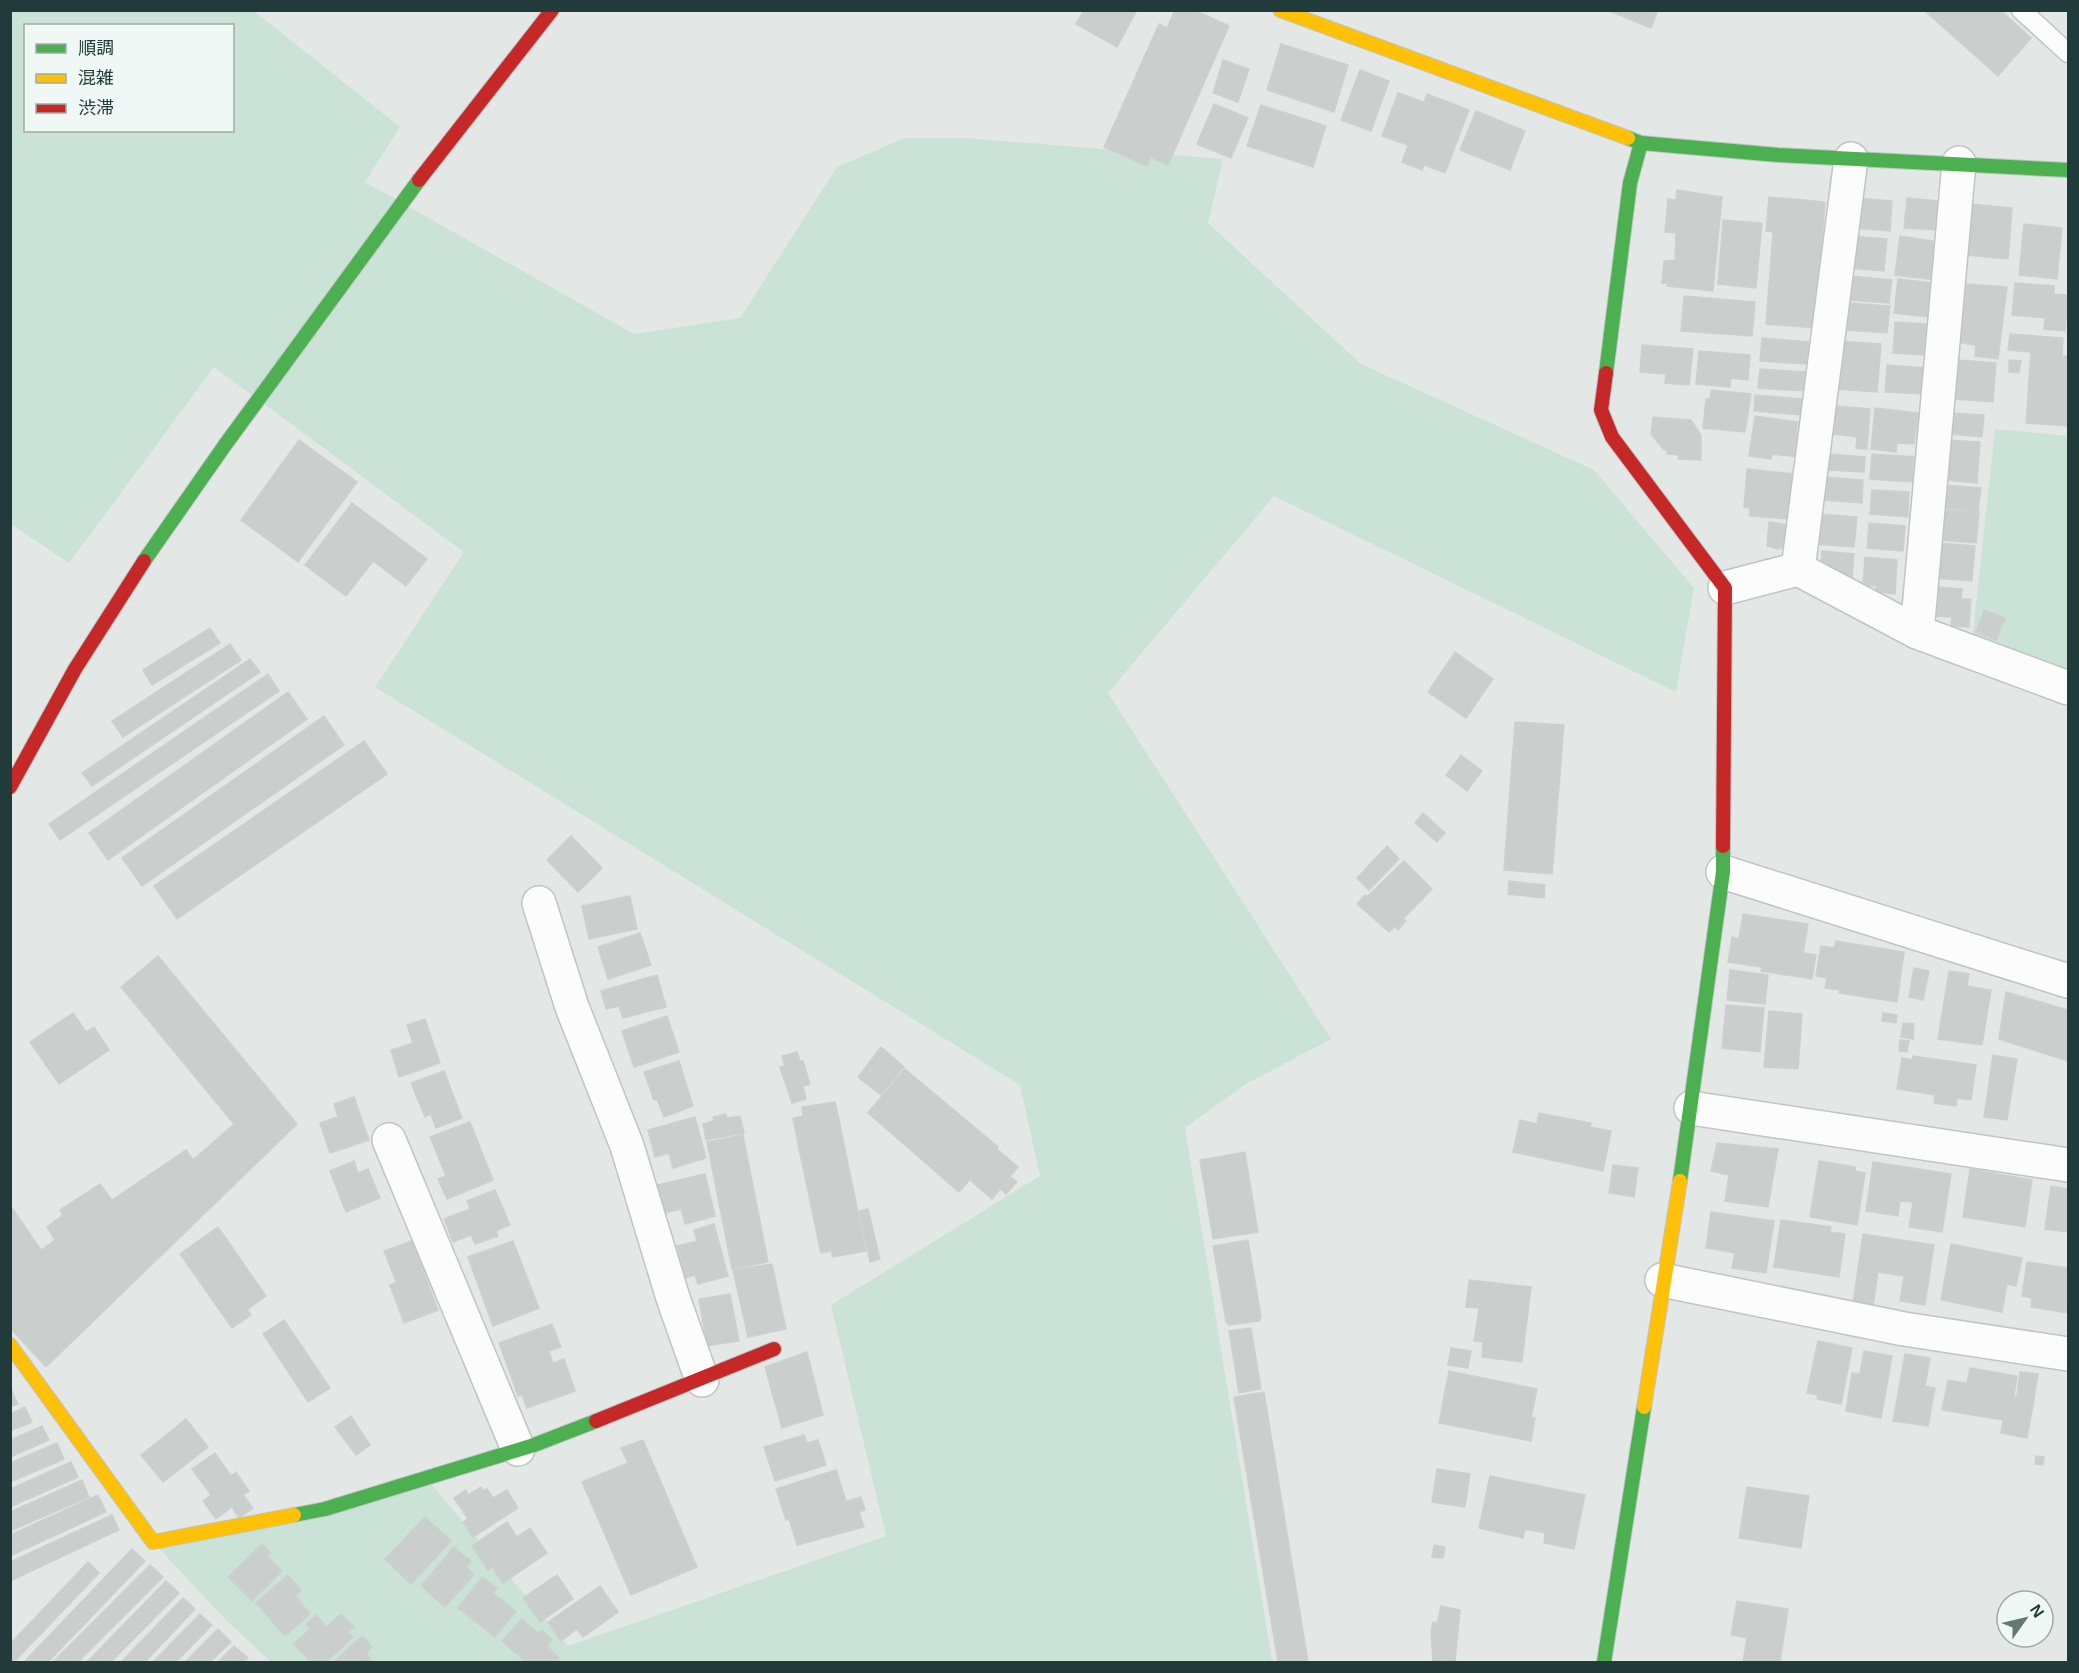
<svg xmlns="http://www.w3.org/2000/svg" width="2079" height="1673" viewBox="0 0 2079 1673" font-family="Arial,'Noto Sans JP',sans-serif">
	<rect width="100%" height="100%" fill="#e3e8e7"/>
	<g fill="#cbe2d6" fill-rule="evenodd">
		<path d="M10 11H254L400 127 365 182 634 334 740 318 837 167 905 138H966L1223 159 1208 223 1361 364 1594 470 1694 588 1676 692 1274 496 1108 693 1331 1039 1246 1084 1185 1128 1272 1662H271L223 1617 153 1542 426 1478 568 1646 886 1536 831 1305 1040 1176 1020 1085 375 687 464 552 214 367 69 563 11 524ZM26 26H232V130H26Z"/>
		<polygon points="1995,429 2068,436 2068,673 1972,642"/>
	</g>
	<g fill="#cacfce" stroke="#cbd1d0" stroke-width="1.5">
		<polygon points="1084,10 1137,10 1117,47 1076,24"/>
		<polygon points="1175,10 1194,10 1229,26 1168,165 1151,157 1147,166 1104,147 1159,24 1167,28"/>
		<polygon points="1607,10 1658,10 1651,28"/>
		<polygon points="1924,10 2000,10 2031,38 1998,76"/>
		<polygon points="1281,44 1348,65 1334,112 1267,90"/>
		<polygon points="1223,60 1249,69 1238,102 1213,93"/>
		<polygon points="1360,70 1389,81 1371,131 1341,120"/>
		<polygon points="1398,93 1424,102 1408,145 1382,136"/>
		<polygon points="1427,94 1448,102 1422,170 1402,162"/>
		<polygon points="1448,102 1469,110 1445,173 1424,165"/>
		<polygon points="1214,104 1248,118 1231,158 1197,144"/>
		<polygon points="1261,105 1326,126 1313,167 1247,146"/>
		<polygon points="1476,111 1525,131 1510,170 1460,150"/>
		<polygon points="1677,190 1722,197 1713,291 1667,286 1668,283 1662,283 1664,261 1675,260 1676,233 1665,232 1668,199 1676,200"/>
		<polygon points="1769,197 1825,202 1815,328 1766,324 1773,232 1766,231"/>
		<polygon points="1855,198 1892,201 1890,231 1853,228"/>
		<polygon points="1907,198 1939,201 1937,230 1904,228"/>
		<polygon points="1970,204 2012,208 2008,259 1966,255"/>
		<polygon points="1723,220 1762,223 1756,288 1718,284"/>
		<polygon points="2024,224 2062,228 2057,279 2019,275"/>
		<polygon points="1852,236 1887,239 1884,271 1850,268"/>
		<polygon points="1900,236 1939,242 1935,280 1895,275"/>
		<polygon points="1850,276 1892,280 1889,303 1848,300"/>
		<polygon points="1898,279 1932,283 1928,317 1894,313"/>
		<polygon points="2015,283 2054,286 2054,294 2068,295 2065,331 2044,329 2045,318 2012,315"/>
		<polygon points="1967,284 2007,287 1998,359 1975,356 1976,345 1956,342 1959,306 1964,306"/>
		<polygon points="1684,296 1755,302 1752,336 1681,331"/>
		<polygon points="1849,303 1890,306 1887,333 1847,330"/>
		<polygon points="1895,322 1926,324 1924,355 1893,353"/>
		<polygon points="2010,334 2063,338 2062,356 2068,356 2068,426 2026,423 2031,352 2008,350"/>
		<polygon points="1762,338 1809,342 1806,364 1760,361"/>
		<polygon points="1839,341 1881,344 1877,392 1835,389"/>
		<polygon points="1642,345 1693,349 1689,385 1665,383 1666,374 1640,372"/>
		<polygon points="1699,351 1750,355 1748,380 1731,378 1730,387 1696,384"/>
		<polygon points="1957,360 1996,363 1993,402 1954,399"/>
		<polygon points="2009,360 2021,361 2019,373 2009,372"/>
		<polygon points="1887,365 1925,368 1923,394 1885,392"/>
		<polygon points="1760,369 1806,372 1805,391 1758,388"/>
		<polygon points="1711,390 1751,394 1745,432 1703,428 1706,399 1710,399"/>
		<polygon points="1755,395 1802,399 1801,415 1754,411"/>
		<polygon points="1836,406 1870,409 1867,449 1856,448 1857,437 1833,434"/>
		<polygon points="1875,408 1918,413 1914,444 1897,443 1896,452 1871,449"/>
		<polygon points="1950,413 1984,415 1982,437 1949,434"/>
		<polygon points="1755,416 1798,422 1796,433 1802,434 1799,457 1772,454 1771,459 1749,456"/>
		<polygon points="1653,417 1691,420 1701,435 1701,460 1678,459 1679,455 1667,454 1667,450 1664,450 1651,434"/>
		<polygon points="299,440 357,482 298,562 241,520"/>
		<polygon points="1947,440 1980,442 1977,483 1944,480"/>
		<polygon points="1830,454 1865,457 1864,472 1828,470"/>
		<polygon points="1872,454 1914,457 1912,482 1870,479"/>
		<polygon points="1747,469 1794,474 1789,519 1750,516 1750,508 1744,507"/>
		<polygon points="1825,477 1863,480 1862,503 1823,500"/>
		<polygon points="1942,485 1981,488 1978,511 1941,508"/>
		<polygon points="1872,490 1909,492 1908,517 1870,514"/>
		<polygon points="352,503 427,559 406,586 373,561 346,596 305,565"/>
		<polygon points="1941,510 1979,512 1976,543 1939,540"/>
		<polygon points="1818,514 1857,517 1854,547 1815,544"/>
		<polygon points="1769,522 1790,525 1789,544 1778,549 1767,546"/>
		<polygon points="1869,523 1905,526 1903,551 1867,548"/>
		<polygon points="1939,543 1975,546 1972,581 1936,578"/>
		<polygon points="1822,551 1854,554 1852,580 1821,567"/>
		<polygon points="1865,557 1897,560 1895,594 1876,592 1876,586 1863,585"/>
		<polygon points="1938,587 1962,589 1961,599 1971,599 1969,627 1951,626 1952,617 1936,616"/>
		<polygon points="1984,610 2005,618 1996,640 1976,632"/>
		<polygon points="210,628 220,643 152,685 143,670"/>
		<polygon points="230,644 241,660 123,737 112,721"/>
		<polygon points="1455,652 1493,679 1466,718 1428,692"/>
		<polygon points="250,659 260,672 92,786 82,773"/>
		<polygon points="268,674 279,691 60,840 49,824"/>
		<polygon points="288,692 307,719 108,860 89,833"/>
		<polygon points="324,716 344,745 142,886 122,858"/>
		<polygon points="1515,722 1564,725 1552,874 1504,870"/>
		<polygon points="364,741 387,774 177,919 154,886"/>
		<polygon points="1461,755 1482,771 1467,791 1446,775"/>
		<polygon points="1423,813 1445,833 1437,842 1415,823"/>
		<polygon points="571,836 602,868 578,892 547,860"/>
		<polygon points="1387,846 1399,859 1369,890 1357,878"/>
		<polygon points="1404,861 1432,889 1403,919 1406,921 1398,930 1395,926 1389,932 1357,904 1365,895 1367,897"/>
		<polygon points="1509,881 1545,885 1544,898 1508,894"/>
		<polygon points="630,896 637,929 589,939 582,906"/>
		<polygon points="1743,914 1808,924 1803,953 1816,955 1812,979 1761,971 1762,967 1728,962 1732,937 1739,939"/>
		<polygon points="640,933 651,965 608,979 598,947"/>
		<polygon points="1836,941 1904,952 1897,1002 1839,993 1840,990 1825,988 1827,978 1816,976 1821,946 1834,948"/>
		<polygon points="158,956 297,1124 46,1367 10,1328 10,1205 41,1250 55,1240 47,1227 63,1215 60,1210 100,1184 112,1200 186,1150 193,1160 234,1124 121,987"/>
		<polygon points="1914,968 1929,971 1923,1000 1909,997"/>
		<polygon points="1730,970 1768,975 1765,1004 1727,1000"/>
		<polygon points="1949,971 1969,974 1967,986 1991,990 1982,1045 1938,1039"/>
		<polygon points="657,975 666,1007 623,1018 619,1006 606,1009 601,991"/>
		<polygon points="2006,992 2068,1010 2068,1061 1999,1039"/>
		<polygon points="1726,1005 1764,1008 1760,1052 1722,1048"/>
		<polygon points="1769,1011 1802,1014 1798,1069 1764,1067"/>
		<polygon points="73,1013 86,1032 94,1027 109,1050 59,1084 30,1042"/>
		<polygon points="1883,1013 1897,1015 1896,1023 1882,1021"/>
		<polygon points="667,1016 679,1052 634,1067 622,1031"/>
		<polygon points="425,1019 440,1063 399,1077 391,1050 413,1043 407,1025"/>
		<polygon points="1903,1023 1914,1024 1913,1039 1901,1037"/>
		<polygon points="1900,1040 1909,1041 1907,1052 1899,1051"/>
		<polygon points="881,1047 904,1067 881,1095 858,1077"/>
		<polygon points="797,1052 800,1061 803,1061 810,1084 803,1086 806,1099 792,1103 780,1067 785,1066 782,1056"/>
		<polygon points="1993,1055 2017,1059 2007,1120 1984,1117"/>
		<polygon points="1913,1056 1976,1065 1971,1100 1957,1098 1956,1106 1934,1103 1935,1095 1897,1089 1902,1058 1912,1060"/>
		<polygon points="679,1061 693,1106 664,1117 657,1099 654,1100 644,1072"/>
		<polygon points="905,1069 998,1147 959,1192 868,1113"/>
		<polygon points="444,1071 462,1118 436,1128 431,1114 425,1117 411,1083"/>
		<polygon points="354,1097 369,1140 330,1153 320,1123 338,1117 334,1104"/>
		<polygon points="835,1102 841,1129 797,1139 793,1118 803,1116 802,1107"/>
		<polygon points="1539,1113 1591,1123 1590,1127 1611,1131 1603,1171 1513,1152 1520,1120 1537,1124"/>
		<polygon points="726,1114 727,1118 740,1116 744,1133 706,1140 703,1124 714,1121 713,1117"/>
		<polygon points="695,1117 706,1158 673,1168 669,1153 655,1157 648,1130"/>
		<polygon points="470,1122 493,1180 447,1199 438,1179 446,1176 430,1137"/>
		<polygon points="841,1130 866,1251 833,1257 831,1251 821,1253 797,1139"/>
		<polygon points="743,1135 768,1262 732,1269 707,1142"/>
		<polygon points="1717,1143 1778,1149 1768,1207 1725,1201 1729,1175 1711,1171"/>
		<polygon points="997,1149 1018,1167 992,1199 970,1180"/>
		<polygon points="1245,1152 1258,1232 1213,1239 1200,1160"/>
		<polygon points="354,1161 358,1173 368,1169 380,1198 346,1212 330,1171"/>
		<polygon points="1819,1161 1855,1167 1855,1171 1865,1173 1857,1225 1810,1217"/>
		<polygon points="1873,1162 1951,1174 1942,1232 1909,1227 1913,1202 1900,1201 1898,1216 1866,1211"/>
		<polygon points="1613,1165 1638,1168 1634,1197 1609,1193"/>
		<polygon points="1970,1169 2032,1180 2025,1227 1963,1217"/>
		<polygon points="705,1174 715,1216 685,1224 681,1209 664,1213 657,1185"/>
		<polygon points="1011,1177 1017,1182 1006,1194 1000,1189"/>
		<polygon points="2051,1186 2068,1189 2068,1232 2045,1229"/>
		<polygon points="495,1190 510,1225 496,1231 498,1236 475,1244 471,1235 453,1242 444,1219 470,1209 467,1201"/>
		<polygon points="868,1209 880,1259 870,1262 859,1211"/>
		<polygon points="1711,1212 1774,1221 1766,1273 1732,1268 1735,1253 1706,1248"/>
		<polygon points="1781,1220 1831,1227 1830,1232 1845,1234 1839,1277 1774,1267"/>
		<polygon points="714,1224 728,1276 698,1284 695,1275 685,1278 677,1246 697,1241 694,1230"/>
		<polygon points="218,1227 266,1296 247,1310 251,1315 232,1328 180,1254"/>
		<polygon points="1863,1234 1934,1245 1925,1305 1900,1301 1904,1276 1878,1272 1873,1306 1853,1303"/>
		<polygon points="1248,1240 1261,1317 1259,1321 1229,1325 1226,1322 1213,1246"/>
		<polygon points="412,1241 438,1310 404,1323 390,1285 396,1282 384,1251"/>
		<polygon points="513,1241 539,1308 493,1326 468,1257"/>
		<polygon points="1951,1244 2022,1258 2016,1286 2007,1284 2002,1312 1941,1300"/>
		<polygon points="2027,1262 2068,1268 2068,1313 2031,1307 2032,1298 2022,1296"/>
		<polygon points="772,1264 786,1329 748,1337 733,1270"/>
		<polygon points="1469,1280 1531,1287 1522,1362 1482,1357 1483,1342 1474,1341 1479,1308 1466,1307"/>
		<polygon points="730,1294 739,1341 707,1346 699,1299"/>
		<polygon points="284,1320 330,1388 308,1402 263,1334"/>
		<polygon points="552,1324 561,1347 549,1351 553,1363 564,1359 575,1391 527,1408 522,1395 518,1396 499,1343"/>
		<polygon points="1251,1328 1261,1389 1239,1393 1229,1331"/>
		<polygon points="1818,1341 1852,1348 1841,1404 1817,1399 1818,1395 1807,1393"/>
		<polygon points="1451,1348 1471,1351 1468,1368 1448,1365"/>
		<polygon points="1864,1351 1892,1356 1881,1418 1846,1411 1852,1373 1860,1374"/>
		<polygon points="807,1352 823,1415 782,1428 765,1367"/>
		<polygon points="1905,1354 1930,1358 1925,1386 1935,1388 1928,1426 1893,1421"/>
		<polygon points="1970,1368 2017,1376 2014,1396 2034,1399 2027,1438 2001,1433 2003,1420 1942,1410 1948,1380 1967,1383"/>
		<polygon points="1449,1371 1537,1389 1531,1418 1535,1418 1531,1441 1439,1423"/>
		<polygon points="2020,1372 2038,1374 2034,1398 2017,1396"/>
		<polygon points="11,1389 18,1404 10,1407 10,1390"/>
		<polygon points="1264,1392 1308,1662 1278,1662 1234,1397"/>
		<polygon points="25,1407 32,1422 10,1431 10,1414"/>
		<polygon points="351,1416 370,1445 356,1455 335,1427"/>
		<polygon points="186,1419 208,1447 163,1482 141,1455"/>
		<polygon points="42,1426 49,1440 10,1457 10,1440"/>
		<polygon points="804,1435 807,1443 818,1440 826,1465 775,1481 764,1447"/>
		<polygon points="643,1440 697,1567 631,1595 582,1482 628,1463 621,1448"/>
		<polygon points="57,1443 64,1459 10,1482 10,1463"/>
		<polygon points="215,1453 231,1476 236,1472 249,1491 243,1495 253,1508 239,1518 232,1507 216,1519 203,1501 211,1495 192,1469"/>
		<polygon points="2036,1456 2044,1457 2043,1465 2035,1464"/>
		<polygon points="71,1462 78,1477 10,1507 10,1489"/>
		<polygon points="1437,1469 1470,1474 1465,1507 1432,1502"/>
		<polygon points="836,1470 846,1501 786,1520 776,1489"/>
		<polygon points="1490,1476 1585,1495 1574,1549 1544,1543 1545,1533 1525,1529 1523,1538 1479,1528"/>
		<polygon points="82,1480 89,1497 10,1531 10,1512"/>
		<polygon points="481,1487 483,1491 487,1489 493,1498 507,1490 518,1508 473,1537 463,1522 468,1519 454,1498 466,1490 468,1495"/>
		<polygon points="1747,1487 1809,1496 1801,1548 1739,1538"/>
		<polygon points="98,1495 106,1512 10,1556 10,1535"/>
		<polygon points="861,1497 865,1510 859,1512 864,1527 797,1545 789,1519"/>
		<polygon points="112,1515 119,1530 10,1581 10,1562"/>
		<polygon points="425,1517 451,1541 411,1584 385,1559"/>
		<polygon points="507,1522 517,1537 530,1528 547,1553 503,1583 492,1567 488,1570 472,1546"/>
		<polygon points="262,1544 270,1553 267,1556 282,1571 252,1601 228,1577"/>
		<polygon points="1434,1545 1445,1547 1443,1558 1432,1557"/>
		<polygon points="454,1547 471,1561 466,1567 474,1575 445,1607 421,1586"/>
		<polygon points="132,1549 145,1561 48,1662 24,1662"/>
		<polygon points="88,1562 99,1573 14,1662 10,1662 10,1644"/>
		<polygon points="150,1565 163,1577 78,1662 53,1662"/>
		<polygon points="288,1575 301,1591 295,1596 310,1614 285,1636 256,1603"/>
		<polygon points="557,1575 573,1599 540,1622 523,1598"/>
		<polygon points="482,1577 497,1588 493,1593 516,1611 495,1637 458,1608"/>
		<polygon points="166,1581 179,1593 111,1662 87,1662"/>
		<polygon points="600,1586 618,1612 583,1637 577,1629 561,1641 548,1622"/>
		<polygon points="183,1598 195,1609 145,1662 121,1662"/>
		<polygon points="1737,1601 1788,1609 1780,1662 1743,1662 1747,1638 1731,1635"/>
		<polygon points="1441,1606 1460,1610 1455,1662 1433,1662 1431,1632 1433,1622 1437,1623"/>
		<polygon points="200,1614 212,1625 176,1662 153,1662"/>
		<polygon points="341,1614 354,1627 348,1632 353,1637 326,1662 311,1662 294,1644 310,1629 306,1624 316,1615 327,1627"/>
		<polygon points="522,1619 538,1633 542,1630 552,1640 547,1646 559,1658 556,1662 526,1662 502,1641"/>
		<polygon points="218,1629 231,1642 210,1662 185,1662"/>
		<polygon points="362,1636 372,1647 366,1654 372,1662 334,1662"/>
		<polygon points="234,1646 248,1658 243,1662 218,1662"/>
	</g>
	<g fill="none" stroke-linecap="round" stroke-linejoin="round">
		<g stroke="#c0c5c4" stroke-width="21">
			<polyline id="lane" points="2021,10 2068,53"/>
		</g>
		<g stroke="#c0c5c4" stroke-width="36">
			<g id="street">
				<polyline points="1798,569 1851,159"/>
				<polyline points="1725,588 1798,569 1917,632 2068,688"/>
				<polyline points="1917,632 1959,163"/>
				<polyline points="1723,872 2068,981"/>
				<polyline points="539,903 572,1007 627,1146 673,1298 702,1380"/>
				<polyline points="1691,1108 2068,1165"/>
				<polyline points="389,1140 518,1449"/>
				<polyline points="1662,1280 1904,1329 2068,1354"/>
			</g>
		</g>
		<g stroke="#bec6c4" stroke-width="16">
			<g id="fast">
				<polyline points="1628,138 1641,143 1778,155 2068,170"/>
				<polyline points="1606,373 1630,183 1641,143"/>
				<polyline points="144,561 225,445 419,180"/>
				<polyline points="1680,1181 1723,872 1723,846"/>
				<polyline points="294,1515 325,1509 534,1445 596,1421"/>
				<polyline points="1604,1662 1644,1407"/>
			</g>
		</g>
		<g stroke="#bec6c4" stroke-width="16">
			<g id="slow">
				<polyline points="1280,10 1628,138"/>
				<polyline points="10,1345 153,1542 294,1515"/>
				<polyline points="1644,1407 1680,1181"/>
			</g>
		</g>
		<g stroke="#bec6c4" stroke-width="16">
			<g id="jam">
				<polyline points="419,180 552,10"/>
				<polyline points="1606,373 1601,410 1612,437 1725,588 1723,846"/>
				<polyline points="10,787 75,669 144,561"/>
				<polyline points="596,1421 774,1349"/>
			</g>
		</g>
		<use href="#lane" stroke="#fbfcfb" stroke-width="18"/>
		<use href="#street" stroke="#fbfcfb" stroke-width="33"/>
		<use href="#fast" stroke="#4caf50" stroke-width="14"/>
		<use href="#slow" stroke="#ffc107" stroke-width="14"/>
		<use href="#jam" stroke="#c62828" stroke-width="14"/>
	</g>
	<rect width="2079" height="1673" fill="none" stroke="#203b39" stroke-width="24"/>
	<rect x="24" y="24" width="210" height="108" fill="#f0f8f5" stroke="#9dacaa" stroke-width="1.5"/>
	<rect x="36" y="44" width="30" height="9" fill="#4caf50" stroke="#9dacaa" stroke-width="1.5"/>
	<text x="78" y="54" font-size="18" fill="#203b39">順調</text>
	<rect x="36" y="74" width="30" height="9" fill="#ffc107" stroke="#9dacaa" stroke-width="1.5"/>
	<text x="78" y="84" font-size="18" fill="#203b39">混雑</text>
	<rect x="36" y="104" width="30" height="9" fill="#c62828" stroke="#9dacaa" stroke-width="1.5"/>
	<text x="78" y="114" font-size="18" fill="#203b39">渋滞</text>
	<g transform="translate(2025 1619) rotate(56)"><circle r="28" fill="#f0f8f5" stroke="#9dacaa" stroke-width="1.5"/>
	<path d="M0-4.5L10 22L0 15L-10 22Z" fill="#647876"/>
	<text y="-9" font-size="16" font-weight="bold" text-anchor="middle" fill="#203b39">N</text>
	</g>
</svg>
